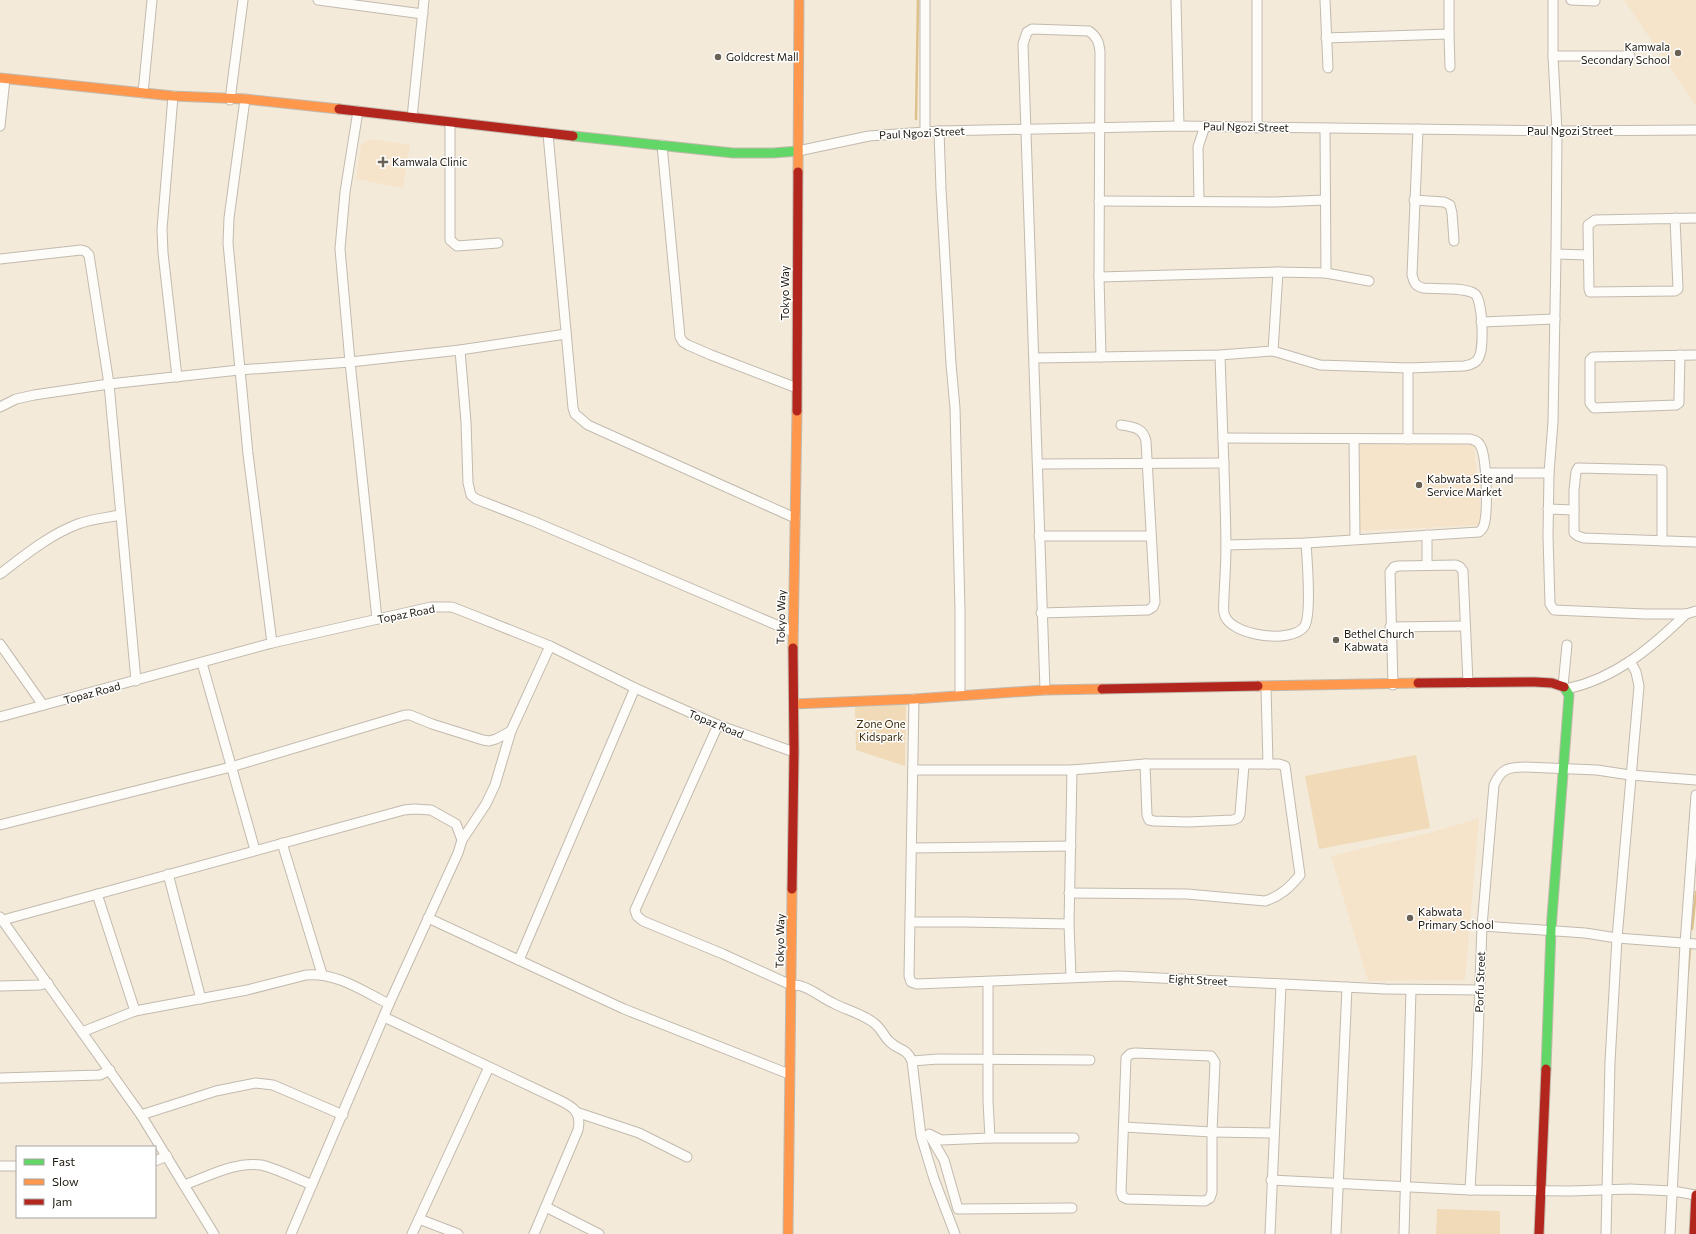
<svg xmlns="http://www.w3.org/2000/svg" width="1696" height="1234" viewBox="0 0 1696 1234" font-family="Commissioner,sans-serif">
	<rect width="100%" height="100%" fill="#f4eada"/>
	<g fill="#f6e4ca">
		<polygon points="1624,0 1696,0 1696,106"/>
		<polygon points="370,139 410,145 403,188 356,179 361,145"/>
		<polygon points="1360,442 1474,445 1482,525 1360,531"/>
		<polygon points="1479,818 1465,980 1368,981 1331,856 1433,832"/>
	</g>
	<g fill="#f0dab7">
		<polygon points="906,704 905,766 856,750 855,707"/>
		<polygon points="1416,755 1430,828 1319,849 1305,776"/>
		<polygon points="1437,1209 1500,1211 1500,1234 1436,1234"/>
	</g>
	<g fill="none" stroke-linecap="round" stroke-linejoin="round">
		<g stroke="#e0c08a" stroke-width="2.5">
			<polyline points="916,119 918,0"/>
			<polyline points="1692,929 1696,892"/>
			<polyline points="1688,972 1690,949"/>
		</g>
		<g stroke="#c2baae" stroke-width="11">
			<g id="street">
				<polyline points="318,0 423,14"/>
				<polyline points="925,0 925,132"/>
				<polyline points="1176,0 1179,126"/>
				<polyline points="1257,0 1257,128"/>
				<polyline points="1325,0 1328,68"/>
				<polyline points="1553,0 1553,56 1557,131 1556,254 1553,422 1549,473 1548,536 1550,604 1554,610 1645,614 1686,614 1696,611"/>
				<polyline points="1571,0 1595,1"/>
				<polyline points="1449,34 1450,67"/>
				<polyline points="1326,38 1449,34 1449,0"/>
				<polyline points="1553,56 1630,56"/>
				<polyline points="143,93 152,0"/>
				<polyline points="173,96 162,229 163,253 177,377"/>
				<polyline points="245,99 229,218 228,243 248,454 272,643"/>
				<polyline points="230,100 243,0"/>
				<polyline points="358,111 345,192 340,249 350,362 377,619"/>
				<polyline points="412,118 424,0"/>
				<polyline points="450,123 450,240 457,246 498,243"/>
				<polyline points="0,126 5,79"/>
				<polyline points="1325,128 1326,273"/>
				<polyline points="939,131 941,189 951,364 955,408 960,610 960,695"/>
				<polyline points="548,134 573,408 575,414 588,425 795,518"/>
				<polyline points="662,145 680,337 683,342 688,345 711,355 797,388"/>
				<polyline points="798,151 869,136 939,131 1179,126 1557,131 1696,130"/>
				<polyline points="1414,200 1444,202 1450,205 1452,213 1454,241"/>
				<polyline points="1099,201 1275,202 1325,200"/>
				<polyline points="1199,201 1198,147 1205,126"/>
				<polyline points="1675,218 1678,289 1675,291 1590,292 1589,289 1588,225 1595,220 1696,218"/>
				<polyline points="1556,254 1588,255"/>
				<polyline points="0,259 81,250 85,251 89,255 109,384 136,681"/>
				<polyline points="1099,277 1278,272 1326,273 1369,281"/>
				<polyline points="1481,322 1555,319"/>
				<polyline points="460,350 466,422 468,483 471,495 476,499 535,522 793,632"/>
				<polyline points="1273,351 1278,272"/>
				<path d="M1220 355C1222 418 1225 481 1226 544 1226 561 1225 578 1224 595 1224 601 1223 608 1224 613 1228 636 1291 644 1304 627 1312 617 1307 559 1306 543"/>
				<polyline points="1680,355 1679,398 1679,403 1676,405 1594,408 1590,403 1590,360 1593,357 1696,355"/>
				<path d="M1035 358 1220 355 1273 351 1320 365 1408 368 1464 366C1470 365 1477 363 1479 357 1484 348 1483 301 1475 294 1466 287 1435 289 1423 288 1415 286 1414 282 1412 275L1418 129"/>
				<polyline points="1408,368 1408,439"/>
				<polyline points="0,407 16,399 34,395 109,384 239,370 350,362 460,350 566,334"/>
				<path d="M1223 438 1470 439C1474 440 1478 441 1480 445 1487 456 1488 512 1484 525 1483 529 1482 530 1479 532L1306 543 1226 545"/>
				<polyline points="1354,439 1355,539"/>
				<polyline points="1038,464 1224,463"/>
				<polyline points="1486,473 1549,473"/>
				<polyline points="1548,509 1574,510"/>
				<polyline points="1427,535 1427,565"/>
				<polyline points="1039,536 1151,536"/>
				<polyline points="1662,541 1662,470 1578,468 1576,472 1574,490 1574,533 1578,536 1584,538 1696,542"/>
				<path d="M0 574C25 555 49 535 78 524 91 519 106 518 120 515"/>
				<path d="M1041 613 1148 610 1153 607 1155 602 1146 441C1143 428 1134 427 1121 425"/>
				<polyline points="1390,627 1465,626"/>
				<polyline points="0,644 43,705"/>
				<polyline points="202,663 255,850"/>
				<polyline points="1393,685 1390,572 1394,567 1399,566 1456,565 1460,567 1463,571 1468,683"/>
				<polyline points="1563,686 1567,645"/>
				<polyline points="1266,687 1268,764"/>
				<path d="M1566 689C1615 679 1652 647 1686 614"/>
				<path d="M1045 690 1023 44 1027 32 1032 29 1089 31C1097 37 1099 42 1100 52L1099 277 1101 357"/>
				<polyline points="914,699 909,976 911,982 917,984 1119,976 1385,989 1480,990"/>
				<polyline points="0,717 272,643 431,607 452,607 475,616 550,646 635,688 718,725 794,752"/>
				<path d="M718 725 635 910 637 916 643 921 723 954 791 985C794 985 798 985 801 986 812 989 822 998 833 1003 846 1010 863 1014 874 1023 882 1029 884 1037 890 1042 899 1051 906 1047 912 1061L921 1136 934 1179 955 1234"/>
				<polyline points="1145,764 1147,815 1149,820 1154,821 1188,822 1233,820 1238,818 1240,814 1244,765"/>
				<path d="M913 770H1072L1145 764H1279L1285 766 1300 875C1290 887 1281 896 1265 901L1187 894 1069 893"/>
				<polyline points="0,825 231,767 405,715 410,715 432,724 483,740 489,741 496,739 511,731 550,646"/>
				<polyline points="462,840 486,804 495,785 511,731"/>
				<polyline points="282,843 322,974"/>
				<polyline points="912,848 1071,846"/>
				<polyline points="168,874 201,999"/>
				<polyline points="97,894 135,1011"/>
				<polyline points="0,917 141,1115 214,1234"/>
				<polyline points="428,918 624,1009 789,1074"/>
				<polyline points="3,920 404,810 414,809 431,810 456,824 462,840 458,853 389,1004 291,1234"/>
				<polyline points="910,922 964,922 1069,924"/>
				<polyline points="1482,926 1585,933 1617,938 1696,944"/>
				<polyline points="519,960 635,688"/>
				<polyline points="1071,977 1069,924 1072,770"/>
				<polyline points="988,982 988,1101 990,1138"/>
				<polyline points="0,986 40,985 48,983"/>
				<path d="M384 1017 557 1099C572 1106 582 1111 578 1130L534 1234"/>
				<path d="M82 1032 135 1011 247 990 306 975C336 972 363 991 389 1004"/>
				<polygon points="1135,1053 1211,1056 1215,1062 1212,1132 1212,1192 1210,1198 1205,1201 1127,1199 1123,1197 1121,1192 1126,1058 1130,1054"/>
				<polyline points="912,1061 938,1059 1090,1060"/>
				<polyline points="0,1078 100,1075 110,1070"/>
				<polyline points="576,1112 639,1133 687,1157"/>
				<polyline points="141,1115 216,1091 256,1083 273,1085 343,1115"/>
				<polyline points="1124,1127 1212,1132 1274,1133"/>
				<polyline points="929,1134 941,1140 990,1138 1074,1138"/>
				<polyline points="930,1136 944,1160 958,1209 1072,1208"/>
				<polyline points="155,1161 167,1156"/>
				<polyline points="0,1166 17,1166"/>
				<polyline points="1271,1180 1470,1190 1570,1191 1630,1189 1673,1191 1696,1195"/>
				<path d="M184 1185C207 1177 235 1161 261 1165 275 1168 298 1179 312 1185"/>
				<path d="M1470 1190 1477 1065 1482 926 1494 785C1501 769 1508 767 1525 767L1597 770 1630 775 1696 780"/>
				<polyline points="546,1207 599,1234"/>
				<polyline points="419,1219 458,1234"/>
				<polyline points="412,1234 489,1067"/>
				<polyline points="1270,1234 1281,985"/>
				<polyline points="1336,1234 1347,987"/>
				<polyline points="1404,1234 1411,990"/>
				<polyline points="1606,1234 1610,1062 1617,938 1639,686 1636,672 1630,661"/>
				<polyline points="1670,1234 1685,944 1696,795"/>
			</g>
		</g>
		<g stroke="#c2baae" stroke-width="11">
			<g id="fast">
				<polyline points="573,136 733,153 773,153 798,151"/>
				<polyline points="1546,1069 1551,930 1569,695 1564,687"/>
			</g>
		</g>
		<g stroke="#c2baae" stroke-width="11">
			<g id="slow">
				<polyline points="0,78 173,96 245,99 339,109"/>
				<polyline points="798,172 799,0"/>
				<polyline points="793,648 797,411"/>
				<polyline points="1258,686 1418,683"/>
				<polyline points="794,704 914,699 1045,690 1102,689"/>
				<polyline points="788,1234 792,889"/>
			</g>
		</g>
		<g stroke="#c2baae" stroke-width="11">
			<g id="jam">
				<polyline points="339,109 573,136"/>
				<polyline points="797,411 798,172"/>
				<polyline points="1418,683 1535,682 1552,683 1564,687"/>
				<polyline points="1102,689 1258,686"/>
				<polyline points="792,889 794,752 793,648"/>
				<polyline points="1539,1234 1546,1069"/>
				<polyline points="1694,1234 1696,1195"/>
			</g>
		</g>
		<use href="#street" stroke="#fdfcf9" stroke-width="9"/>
		<use href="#fast" stroke="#63d668" stroke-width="9"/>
		<use href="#slow" stroke="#ff974d" stroke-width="9"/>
		<use href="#jam" stroke="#b3261e" stroke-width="9"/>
	</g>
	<g fill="#696255" stroke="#fff" stroke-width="1.5">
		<circle cx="1678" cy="53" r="4"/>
		<circle cx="718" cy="57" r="4"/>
		<path d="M381 156h4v4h4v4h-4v4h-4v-4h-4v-4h4z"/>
		<circle cx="1419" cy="485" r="4"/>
		<circle cx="1336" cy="640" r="4"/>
		<circle cx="1410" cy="918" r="4"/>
	</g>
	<g text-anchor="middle" stroke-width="3" stroke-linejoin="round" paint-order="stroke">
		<g font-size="11" fill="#1e180e" stroke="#fff" text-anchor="start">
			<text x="1670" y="51" text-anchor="end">Kamwala<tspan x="1670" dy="13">Secondary School</tspan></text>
			<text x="726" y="61">Goldcrest Mall</text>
			<text x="392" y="166">Kamwala Clinic</text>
			<text x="1427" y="483">Kabwata Site and<tspan x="1427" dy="13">Service Market</tspan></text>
			<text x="1344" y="638">Bethel Church<tspan x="1344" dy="13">Kabwata</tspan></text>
			<text x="1418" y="916">Kabwata<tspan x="1418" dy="13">Primary School</tspan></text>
		</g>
		<g font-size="11" fill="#1e180e" stroke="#fff">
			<text transform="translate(1246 127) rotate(1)" y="4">Paul Ngozi Street</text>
			<text x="1570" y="135">Paul Ngozi Street</text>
			<text transform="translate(922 133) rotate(-3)" y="4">Paul Ngozi Street</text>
			<text transform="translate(785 293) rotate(-90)" y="4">Tokyo Way</text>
			<text transform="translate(406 614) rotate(-11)" y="4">Topaz Road</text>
			<text transform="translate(781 617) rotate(-89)" y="4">Tokyo Way</text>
			<text transform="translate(92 693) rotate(-15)" y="4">Topaz Road</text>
			<text transform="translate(716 724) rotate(22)" y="4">Topaz Road</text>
			<text transform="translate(780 941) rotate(-89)" y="4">Tokyo Way</text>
			<text transform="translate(1198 980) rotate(3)" y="4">Eight Street</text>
			<text transform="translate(1480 982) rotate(-88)" y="4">Porfu Street</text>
		</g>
		<g font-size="11" fill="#3c2a0a" stroke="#fff">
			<text x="881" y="728">Zone One<tspan x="881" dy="13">Kidspark</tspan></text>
		</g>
	</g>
	<rect x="16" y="1146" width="140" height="72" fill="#ffffff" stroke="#a5a39f"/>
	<rect x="24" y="1159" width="20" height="6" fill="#63d668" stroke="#a5a39f"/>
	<text x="52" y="1166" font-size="12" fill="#1e180e">Fast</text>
	<rect x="24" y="1179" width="20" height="6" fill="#ff974d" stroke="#a5a39f"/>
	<text x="52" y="1186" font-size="12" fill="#1e180e">Slow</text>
	<rect x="24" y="1199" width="20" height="6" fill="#b3261e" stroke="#a5a39f"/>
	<text x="52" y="1206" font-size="12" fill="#1e180e">Jam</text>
</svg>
